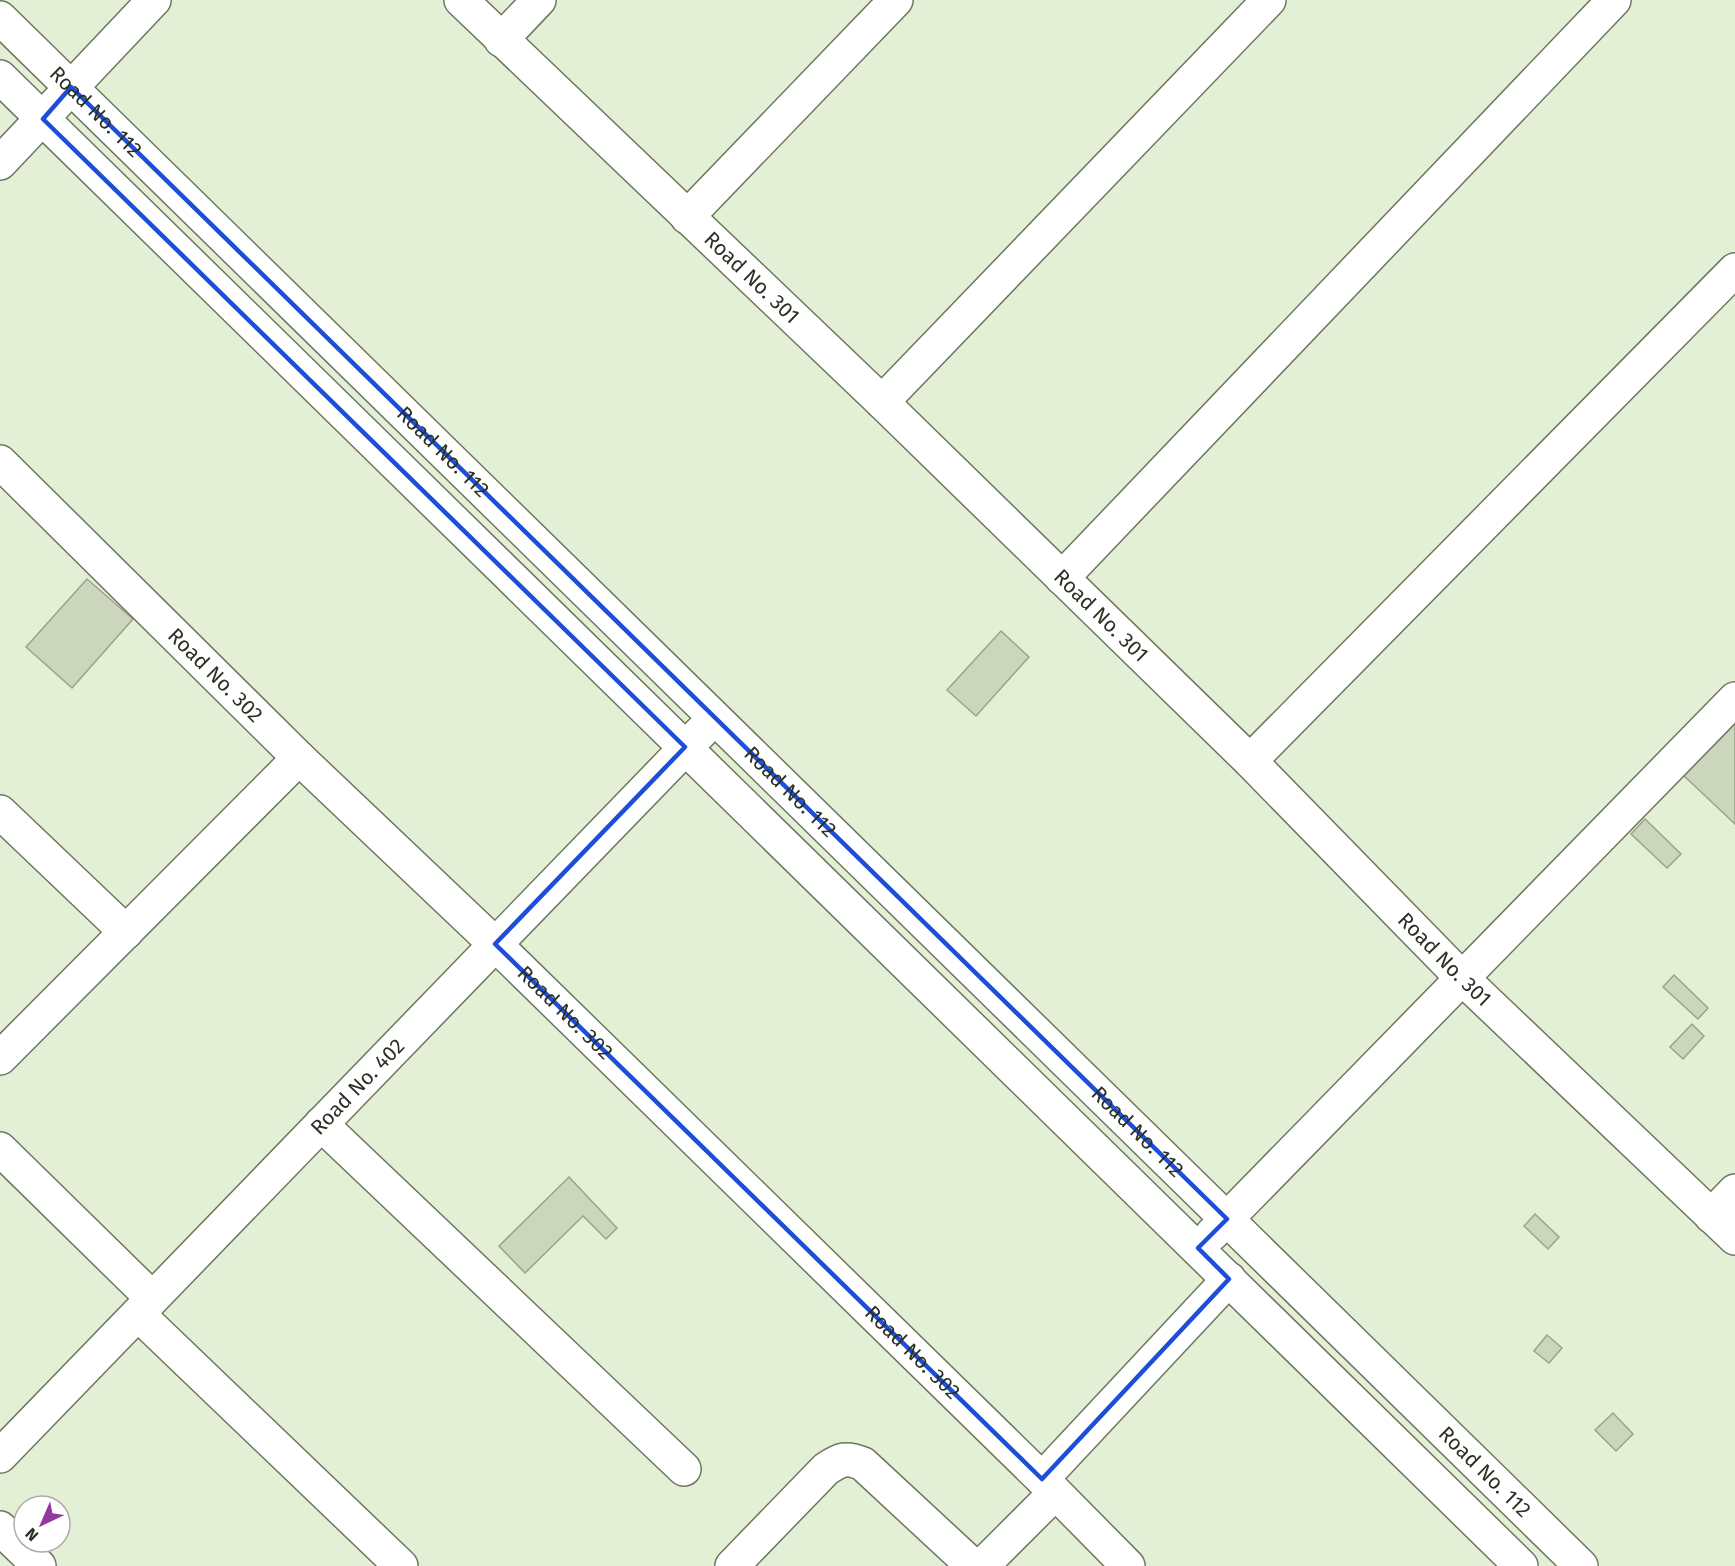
<svg xmlns="http://www.w3.org/2000/svg" width="1735" height="1566" viewBox="0 0 1735 1566" font-family="'Fira Sans',sans-serif">
	<rect width="100%" height="100%" fill="#e4f0d5"/>
	<g fill="#cbd6bc" stroke="#99a48a" stroke-width="1.5">
		<polygon points="87,579 133,619 72,688 26,647"/>
		<polygon points="1001,631 1029,657 976,716 947,690"/>
		<polygon points="1735,718 1735,824 1682,774"/>
		<polygon points="1645,819 1681,854 1667,868 1631,834"/>
		<polygon points="1674,975 1708,1008 1698,1019 1663,987"/>
		<polygon points="1692,1024 1704,1036 1683,1059 1670,1047"/>
		<polygon points="569,1177 617,1228 606,1239 583,1216 525,1273 499,1246"/>
		<polygon points="1535,1214 1559,1237 1548,1249 1524,1226"/>
		<polygon points="1547,1335 1562,1348 1549,1363 1534,1351"/>
		<polygon points="1613,1413 1633,1434 1616,1451 1595,1430"/>
	</g>
	<g fill="none" stroke-linecap="round" stroke-linejoin="round">
		<g stroke="#6d775f" stroke-width="36">
			<g id="minor">
				<path id="s1" d="M461 0 882 402 1250 761 1463 979 1735 1238"/>
				<path id="s2" d="M0 18 1581 1566"/>
				<polyline points="501,40 539,0"/>
				<polyline points="0,77 1521,1566"/>
				<polyline points="0,163 154,0"/>
				<polyline points="687,217 896,0"/>
				<polyline points="882,402 1269,0"/>
				<path id="s3" d="M0 462 299 758 495 944 1042 1479 1128 1566"/>
				<polyline points="1062,578 1614,0"/>
				<polyline points="1250,761 1735,270"/>
				<polyline points="0,812 126,932"/>
				<polyline points="0,1058 299,758"/>
				<polyline points="321,1124 684,1469"/>
				<polyline points="0,1149 152,1298"/>
				<polyline points="1711,1216 1735,1191"/>
				<polyline points="1212,1234 1735,699"/>
				<polyline points="138,1314 401,1566"/>
				<path id="s4" d="M0 1456 701 732"/>
				<polyline points="1042,1479 1229,1279"/>
				<polyline points="0,1528 39,1566"/>
				<path d="M732 1566 826 1469C841 1459 846 1457 863 1464L973 1566"/>
				<polyline points="982,1566 1055,1493"/>
			</g>
		</g>
		<use href="#minor" stroke="#fff" stroke-width="33"/>
	</g>
	<path fill="none" stroke="#1d4ed8" stroke-width="4.5" stroke-linejoin="round" d="M71 87 1227 1219 1198 1248 1229 1279 1042 1479 495 944 685 747 43 119Z"/>
	<g text-anchor="middle" stroke-width="4.5" stroke-linejoin="round" paint-order="stroke">
		<g font-size="21" fill="#2c3126" stroke="#fff">
			<text dy="7" stroke="none"><textPath href="#s2" startOffset="134">Road No. 112</textPath></text>
			<text dy="7" stroke="none"><textPath href="#s1" startOffset="402">Road No. 301</textPath></text>
			<text dy="7" stroke="none"><textPath href="#s2" startOffset="620">Road No. 112</textPath></text>
			<text dy="7" stroke="none"><textPath href="#s1" startOffset="888">Road No. 301</textPath></text>
			<text dy="7" stroke="none"><textPath href="#s3" startOffset="303">Road No. 302</textPath></text>
			<text dy="7" stroke="none"><textPath href="#s2" startOffset="1106">Road No. 112</textPath></text>
			<text dy="7" stroke="none"><textPath href="#s1" startOffset="1374">Road No. 301</textPath></text>
			<text dy="7" stroke="none"><textPath href="#s3" startOffset="789">Road No. 302</textPath></text>
			<text dy="7" stroke="none"><textPath href="#s4" startOffset="514">Road No. 402</textPath></text>
			<text dy="7" stroke="none"><textPath href="#s2" startOffset="1592">Road No. 112</textPath></text>
			<text dy="7" stroke="none"><textPath href="#s3" startOffset="1275">Road No. 302</textPath></text>
			<text dy="7" stroke="none"><textPath href="#s2" startOffset="2078">Road No. 112</textPath></text>
		</g>
	</g>
	<g transform="translate(42 1524) rotate(224)"><circle r="28" fill="#ffffff" stroke="#abada8" stroke-width="1.5"/>
	<path d="M0-4.5L10 22L0 15L-10 22Z" fill="#96369f"/>
	<text y="-9" font-size="16" font-weight="bold" text-anchor="middle" fill="#2c3126">N</text>
	</g>
</svg>
